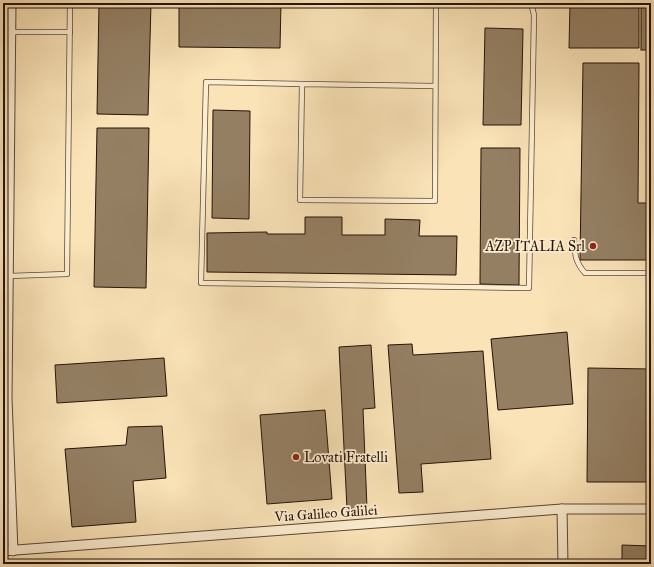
<svg xmlns="http://www.w3.org/2000/svg" width="654" height="567" viewBox="0 0 654 567" font-family="'IM FELL Great Primer',serif">
	<rect width="100%" height="100%" fill="#fae3b7"/>
	<filter id="stains"><feTurbulence type="fractalNoise" baseFrequency=".005" numOctaves="4"/><feColorMatrix values="0 0 0 0 .2 0 0 0 0 .09 0 0 0 0 .02 0 0 0 .5 -.17"/></filter>
	<radialGradient id="worn" r=".72"><stop offset=".6" stop-color="#630" stop-opacity="0"/><stop offset="1" stop-color="#630" stop-opacity=".3"/></radialGradient>
	<g fill="#947f63" stroke="#251308">
		<polygon points="99,3 151,3 148,115 97,114"/>
		<polygon points="179,3 281,3 280,48 179,47"/>
		<polygon points="570,3 639,3 639,48 569,48"/>
		<rect x="641" y="3" width="10" height="47"/>
		<polygon points="485,28 523,29 521,125 483,125"/>
		<polygon points="583,63 639,63 638,203 651,203 651,260 580,260"/>
		<polygon points="213,110 250,111 249,219 212,218"/>
		<polygon points="97,128 149,128 146,288 94,287"/>
		<polygon points="481,148 520,148 519,285 480,284"/>
		<polygon points="305,217 342,217 342,235 385,235 385,219 420,220 419,236 457,236 456,275 207,272 207,233 267,232 267,234 305,234"/>
		<polygon points="567,332 573,404 498,410 491,339"/>
		<polygon points="412,344 413,355 483,351 491,459 421,464 423,492 399,493 388,345"/>
		<polygon points="371,345 375,408 363,409 367,508 347,509 339,347"/>
		<polygon points="164,358 167,396 57,403 55,365"/>
		<polygon points="588,368 651,369 651,482 587,482"/>
		<polygon points="325,410 332,499 267,504 260,415"/>
		<polygon points="162,426 166,478 133,481 136,522 72,527 65,449 126,445 128,427"/>
		<polygon points="622,545 651,546 651,564 622,564"/>
	</g>
	<g fill="none" stroke-linecap="round" stroke-linejoin="round">
		<g stroke="#5a4734" stroke-width="6">
			<g id="lane">
				<polyline points="11,32 70,32"/>
				<polyline points="302,84 206,82 201,283 529,288 534,15 531,3"/>
				<polyline points="435,86 302,84 300,200 435,201 436,3"/>
				<path d="M574 240C575 254 575 262 585 273H651"/>
				<polyline points="9,276 67,274 70,3"/>
			</g>
		</g>
		<g stroke="#5a4734" stroke-width="11">
			<g id="street">
				<polyline points="11,3 7,399 13,551"/>
				<polyline points="562,509 563,564"/>
				<polyline points="3,551 562,509 651,509"/>
			</g>
		</g>
		<use href="#lane" stroke="#fcedd0" stroke-width="4.5"/>
		<use href="#street" stroke="#fcedd0" stroke-width="9"/>
	</g>
	<g fill="#8f2418" stroke="#fcedd0" stroke-width="1.5">
		<circle cx="593" cy="246" r="4"/>
		<circle cx="296" cy="457" r="4"/>
	</g>
	<g text-anchor="middle" stroke-width="3.5" stroke-linejoin="round" paint-order="stroke">
		<g font-size="14" fill="#251308" stroke="#fcedd0" text-anchor="end">
			<text x="585" y="251">AZP ITALIA Srl</text>
			<text x="304" y="462" text-anchor="start">Lovati Fratelli</text>
		</g>
		<g font-size="14" fill="#251308" stroke="#fcedd0">
			<text transform="translate(326 513) rotate(-4)" y="5">Via Galileo Galilei</text>
		</g>
	</g>
	<rect width="654" height="567" fill="none" stroke="#fae3b7" stroke-width="16"/>
	<rect x="4" y="4" width="646" height="559" fill="none" stroke="#251308" stroke-width="2"/>
	<rect x="8" y="8" width="638" height="551" fill="none" stroke="#251308"/>
	<rect width="100%" height="100%" filter="url(#stains)"/>
	<rect width="100%" height="100%" fill="url(#worn)"/>
</svg>
